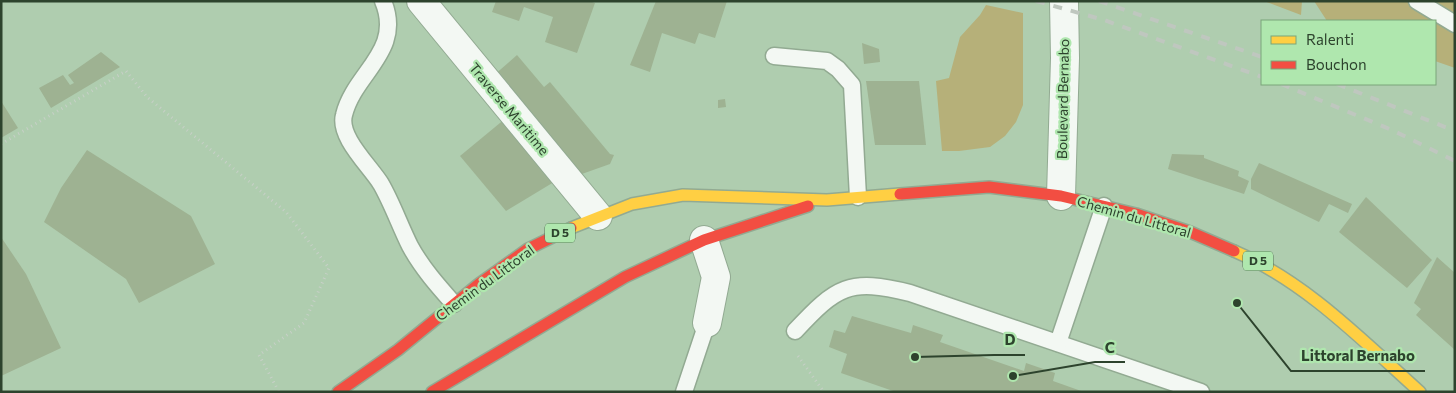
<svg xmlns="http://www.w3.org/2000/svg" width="1456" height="393" viewBox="0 0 1456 393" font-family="Commissioner,sans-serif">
	<rect width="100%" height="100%" fill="#afcdaf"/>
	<g fill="#b6b079">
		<polygon points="1264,1 1302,1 1301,15"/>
		<polygon points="1314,1 1455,1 1455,68 1435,61 1435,21 1327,21"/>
		<polygon points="986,5 1023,13 1023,105 1016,122 1005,136 990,147 959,151 942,151 936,81 949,78 960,37 980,15"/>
	</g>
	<g fill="#9eb292">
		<polygon points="496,1 589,1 595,3 577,53 545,42 553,17 524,7 519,21 492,12"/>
		<polygon points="656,1 727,1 715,38 699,33 695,44 662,33 650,72 630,65"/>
		<polygon points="862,43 879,49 880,62 864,64"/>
		<polygon points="101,52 120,67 51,108 39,88 63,75 70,85 74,83 68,75"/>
		<polygon points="517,55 544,87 550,82 610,154 614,155 610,164 579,175 493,76"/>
		<polygon points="866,81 919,81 926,145 875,145"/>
		<polygon points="725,99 726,107 718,108 718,100"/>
		<polygon points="1,101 18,128 1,138"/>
		<polygon points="506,118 554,182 506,211 460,156"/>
		<polygon points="87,150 191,216 215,264 139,303 126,279 44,222 61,188"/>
		<polygon points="1172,154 1204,155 1204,158 1239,171 1238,176 1249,181 1244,194 1168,169"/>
		<polygon points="1259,163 1352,204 1348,213 1329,204 1319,222 1251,189 1251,179"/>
		<polygon points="1366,197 1432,260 1407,288 1339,232"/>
		<polygon points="1,237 26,274 61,348 1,376"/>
		<polygon points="1437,257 1455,273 1455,350 1416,315 1421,309 1414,303"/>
		<polygon points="852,316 911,333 913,325 943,335 940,342 1024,371 1026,363 1055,373 1053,381 1084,392 896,392 841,373 847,354 829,347 834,330 845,333"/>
	</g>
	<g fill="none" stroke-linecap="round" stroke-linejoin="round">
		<g stroke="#92aa92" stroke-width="19">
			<g id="lane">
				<path d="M383 1C404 51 354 73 344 115 338 137 370 166 381 184 392 203 400 226 410 246 422 268 438 286 454 304"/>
				<polyline points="1417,1 1455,24"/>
				<polyline points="774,56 827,61 838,69 852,85 858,197"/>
				<path d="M795 331C837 286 849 278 910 293L1201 392"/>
				<polyline points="1058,343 1104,206"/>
				<polyline points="684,392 707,323"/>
			</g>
		</g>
		<g stroke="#92aa92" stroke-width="30">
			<g id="street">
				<polyline points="421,1 598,216"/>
				<polyline points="1061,196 1065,58 1064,1"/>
				<polyline points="704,240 716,277 707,323"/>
			</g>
		</g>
		<g stroke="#92aa92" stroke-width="14">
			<g id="slow">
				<polyline points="571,228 632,204 683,195 827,200 900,194"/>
				<path d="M1234 251C1306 282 1362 340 1420 392"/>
			</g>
		</g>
		<g stroke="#92aa92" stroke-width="14">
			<g id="jam">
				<polyline points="900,194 989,187 1061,196 1136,214 1190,232 1234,251"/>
				<polyline points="338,392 398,350 479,284 528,249 571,228"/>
				<polyline points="432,392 625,277 704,240 808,206"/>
			</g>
		</g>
		<g stroke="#c7d0c7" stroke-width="3" stroke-dasharray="1 4" stroke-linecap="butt">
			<polyline points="1,144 126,71 147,97 286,212 329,268 304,323 259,355 279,392"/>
			<polyline points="798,356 824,392"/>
		</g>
		<use href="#lane" stroke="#f3f8f3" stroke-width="16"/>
		<use href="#street" stroke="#f3f8f3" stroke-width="28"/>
		<use href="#slow" stroke="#ffcf43" stroke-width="11"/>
		<use href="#jam" stroke="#f24e42" stroke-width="11"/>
		<g stroke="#bfc7bf" stroke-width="4" stroke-dasharray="9 9" stroke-linecap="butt">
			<polyline points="1036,1 1104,20 1262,77"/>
			<polyline points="1099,1 1262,57"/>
			<polyline points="1281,84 1392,130 1455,161"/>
			<polyline points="1337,84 1455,131"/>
		</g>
	</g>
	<g text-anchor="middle" stroke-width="4.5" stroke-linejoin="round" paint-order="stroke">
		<g fill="#afe7ae" stroke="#547454" stroke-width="1">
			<rect x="545" y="223.5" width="30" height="19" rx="4"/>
			<rect x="1243" y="251.5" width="30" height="19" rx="4"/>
		</g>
		<g font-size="12" font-weight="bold" fill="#2d432d">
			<text x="560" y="237">D 5</text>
			<text x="1258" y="265">D 5</text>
		</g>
		<g font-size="14" fill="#2d432d" stroke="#afe7ae">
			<text transform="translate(1063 99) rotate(-89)" y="5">Boulevard Bernabo</text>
			<text transform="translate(509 109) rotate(50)" y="5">Traverse Maritime</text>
			<text transform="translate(1134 217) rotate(16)" y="5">Chemin du Littoral</text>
			<text transform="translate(485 283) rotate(-36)" y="5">Chemin du Littoral</text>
		</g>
	</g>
	<path fill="none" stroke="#2d432d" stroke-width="2" d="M915 357L994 355H1025M1013 376L1095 362H1125M1237 303L1291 371H1425"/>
	<g fill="#2d432d" stroke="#afe7ae" stroke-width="2">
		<circle cx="915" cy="357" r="5"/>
		<circle cx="1013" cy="376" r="5"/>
		<circle cx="1237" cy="303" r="5"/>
	</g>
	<g font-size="15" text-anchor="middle" font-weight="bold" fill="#2d432d" stroke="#afe7ae" stroke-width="4.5" stroke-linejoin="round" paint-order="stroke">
		<text x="1010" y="345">D</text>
		<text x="1110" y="353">C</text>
		<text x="1358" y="361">Littoral Bernabo</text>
	</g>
	<rect width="1456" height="393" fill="none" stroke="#2d432d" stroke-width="5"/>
	<rect x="1261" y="20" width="175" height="65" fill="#afe7ae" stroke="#7ba57a"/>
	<rect x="1271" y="36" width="25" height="8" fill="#ffcf43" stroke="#7ba57a"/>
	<text x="1306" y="45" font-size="15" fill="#2d432d">Ralenti</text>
	<rect x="1271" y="61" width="25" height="8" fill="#f24e42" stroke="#7ba57a"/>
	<text x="1306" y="70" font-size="15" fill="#2d432d">Bouchon</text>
</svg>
